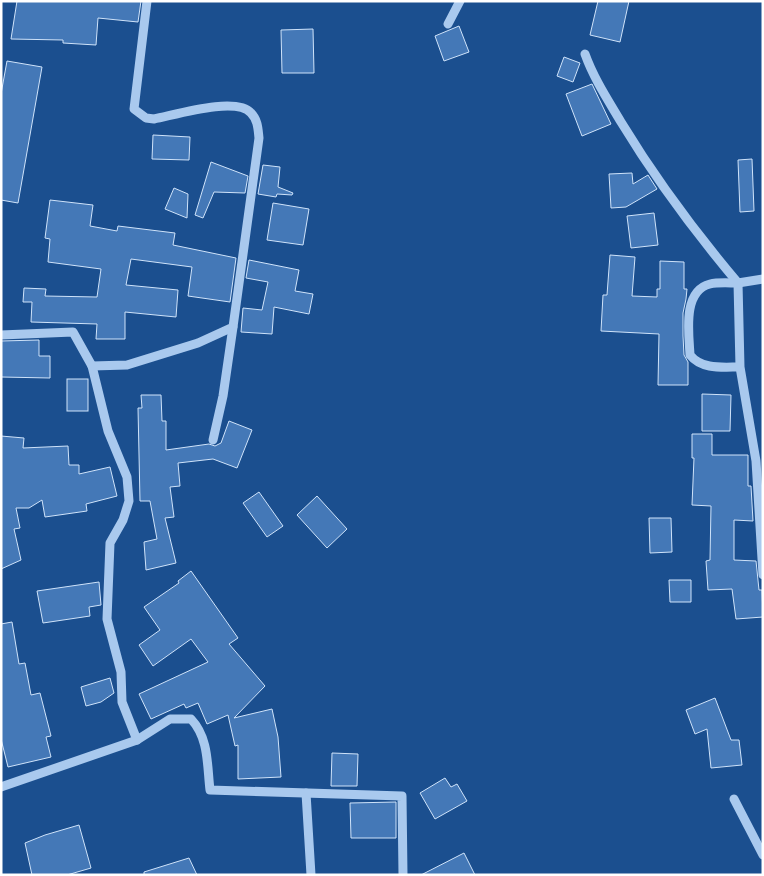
<svg xmlns="http://www.w3.org/2000/svg" width="764" height="876" viewBox="0 0 764 876" font-family="'PT Sans Narrow',sans-serif">
	<rect width="100%" height="100%" fill="#1b4f8f"/>
	<g fill="#4478b7" stroke="#cfe3fa">
		<polygon points="17,1 141,1 138,22 98,18 96,45 63,43 63,40 11,39"/>
		<polygon points="598,1 629,1 620,42 590,35"/>
		<polygon points="459,26 469,52 444,61 435,36"/>
		<polygon points="313,29 314,73 282,73 281,30"/>
		<polygon points="564,57 580,63 573,82 557,76"/>
		<polygon points="7,61 42,67 18,203 1,200 1,94"/>
		<polygon points="592,84 611,124 582,136 566,94"/>
		<polygon points="153,135 190,137 189,160 152,159"/>
		<polygon points="752,159 754,211 740,212 738,160"/>
		<polygon points="211,162 248,176 245,193 214,192 203,218 195,215"/>
		<polygon points="263,165 280,167 278,187 293,193 292,195 277,194 276,197 258,194"/>
		<polygon points="632,173 633,184 648,175 657,189 626,207 611,208 609,174"/>
		<polygon points="174,188 188,194 187,218 165,209"/>
		<polygon points="50,200 93,205 90,226 117,231 118,226 175,233 173,245 236,258 230,302 188,296 192,267 131,259 126,285 178,290 176,317 125,312 125,339 96,339 97,324 31,322 32,302 23,302 24,288 46,289 45,296 97,297 101,269 48,262 50,239 45,238"/>
		<polygon points="273,203 309,209 303,245 267,240"/>
		<polygon points="654,213 658,245 631,248 627,216"/>
		<polygon points="610,255 635,257 632,296 657,297 657,289 660,289 660,261 684,262 684,289 687,289 686,299 683,313 683,336 684,355 688,362 688,385 658,385 659,334 601,331 603,295 607,295"/>
		<polygon points="249,260 299,270 295,291 313,294 309,314 274,307 272,334 241,332 243,308 262,310 268,282 246,278"/>
		<polygon points="39,340 39,356 50,356 50,378 1,377 1,341"/>
		<rect x="67" y="379" width="21" height="32"/>
		<polygon points="702,394 731,395 730,431 702,431"/>
		<polygon points="141,395 161,395 162,421 166,421 166,450 209,444 215,446 221,443 229,421 252,430 237,468 213,459 178,463 180,486 170,487 174,517 165,518 176,563 146,570 144,542 157,539 150,501 140,501 138,408 142,408"/>
		<polygon points="692,434 712,434 712,455 748,455 748,486 751,486 753,521 734,520 734,560 756,561 759,590 762,590 763,617 736,619 732,589 708,590 706,561 710,560 711,506 692,505 694,458 692,458"/>
		<polygon points="1,436 24,438 23,448 68,446 69,465 79,465 79,474 110,467 117,496 86,504 87,511 45,517 42,500 29,508 16,508 20,528 14,529 21,560 1,569"/>
		<polygon points="259,492 283,526 267,537 243,503"/>
		<polygon points="317,496 347,529 327,548 297,515"/>
		<polygon points="649,518 671,518 672,552 650,553"/>
		<polygon points="191,571 238,638 229,644 265,686 234,718 272,709 278,737 281,777 238,779 238,745 235,746 228,715 207,724 198,703 186,708 184,704 151,719 139,694 208,662 191,639 153,666 139,645 160,630 144,607 179,583 178,581"/>
		<polygon points="669,580 691,580 691,602 670,602"/>
		<polygon points="99,582 101,605 89,607 90,616 43,623 37,591"/>
		<polygon points="12,622 19,664 25,663 31,695 40,693 51,736 46,737 51,757 8,767 1,739 1,624"/>
		<polygon points="110,678 114,693 101,702 86,706 81,687"/>
		<polygon points="715,698 731,740 739,740 742,765 711,768 707,729 695,734 686,710"/>
		<polygon points="332,753 358,754 357,786 331,786"/>
		<polygon points="445,778 451,787 457,784 467,801 435,819 420,793"/>
		<polygon points="396,802 396,838 351,838 350,803"/>
		<polygon points="79,825 91,868 67,875 32,875 25,843 45,835"/>
		<polygon points="464,853 475,875 421,875"/>
		<polygon points="189,858 197,875 144,875 144,872"/>
	</g>
	<g fill="none" stroke-linecap="round" stroke-linejoin="round">
		<g stroke="#a9c9ee" stroke-width="9">
			<polyline points="448,24 460,1"/>
			<path d="M585 54C594 79 608 100 621 122 655 178 695 232 738 283L763 279"/>
			<polyline points="1,335 73,332 92,366 108,431 127,477 129,501 123,520 110,543 107,619 121,672 122,702 137,740"/>
			<path d="M92 366 127 365 198 343 233 327 259 138C258 129 258 120 251 113 236 96 175 115 154 119L146 118 134 109 147 1"/>
			<path d="M740 367C723 367 702 370 690 355 689 334 682 291 710 284 718 282 729 283 738 283L740 367 756 461 763 575"/>
			<polyline points="213,440 223,396 233,327"/>
			<path d="M1 787 137 740 170 719H191C209 738 207 765 210 790L402 796 403 875"/>
			<polyline points="306,793 311,875"/>
			<polyline points="734,799 763,855"/>
		</g>
	</g>
	<rect width="764" height="876" fill="none" stroke="#ffffff" stroke-width="5"/>
</svg>
